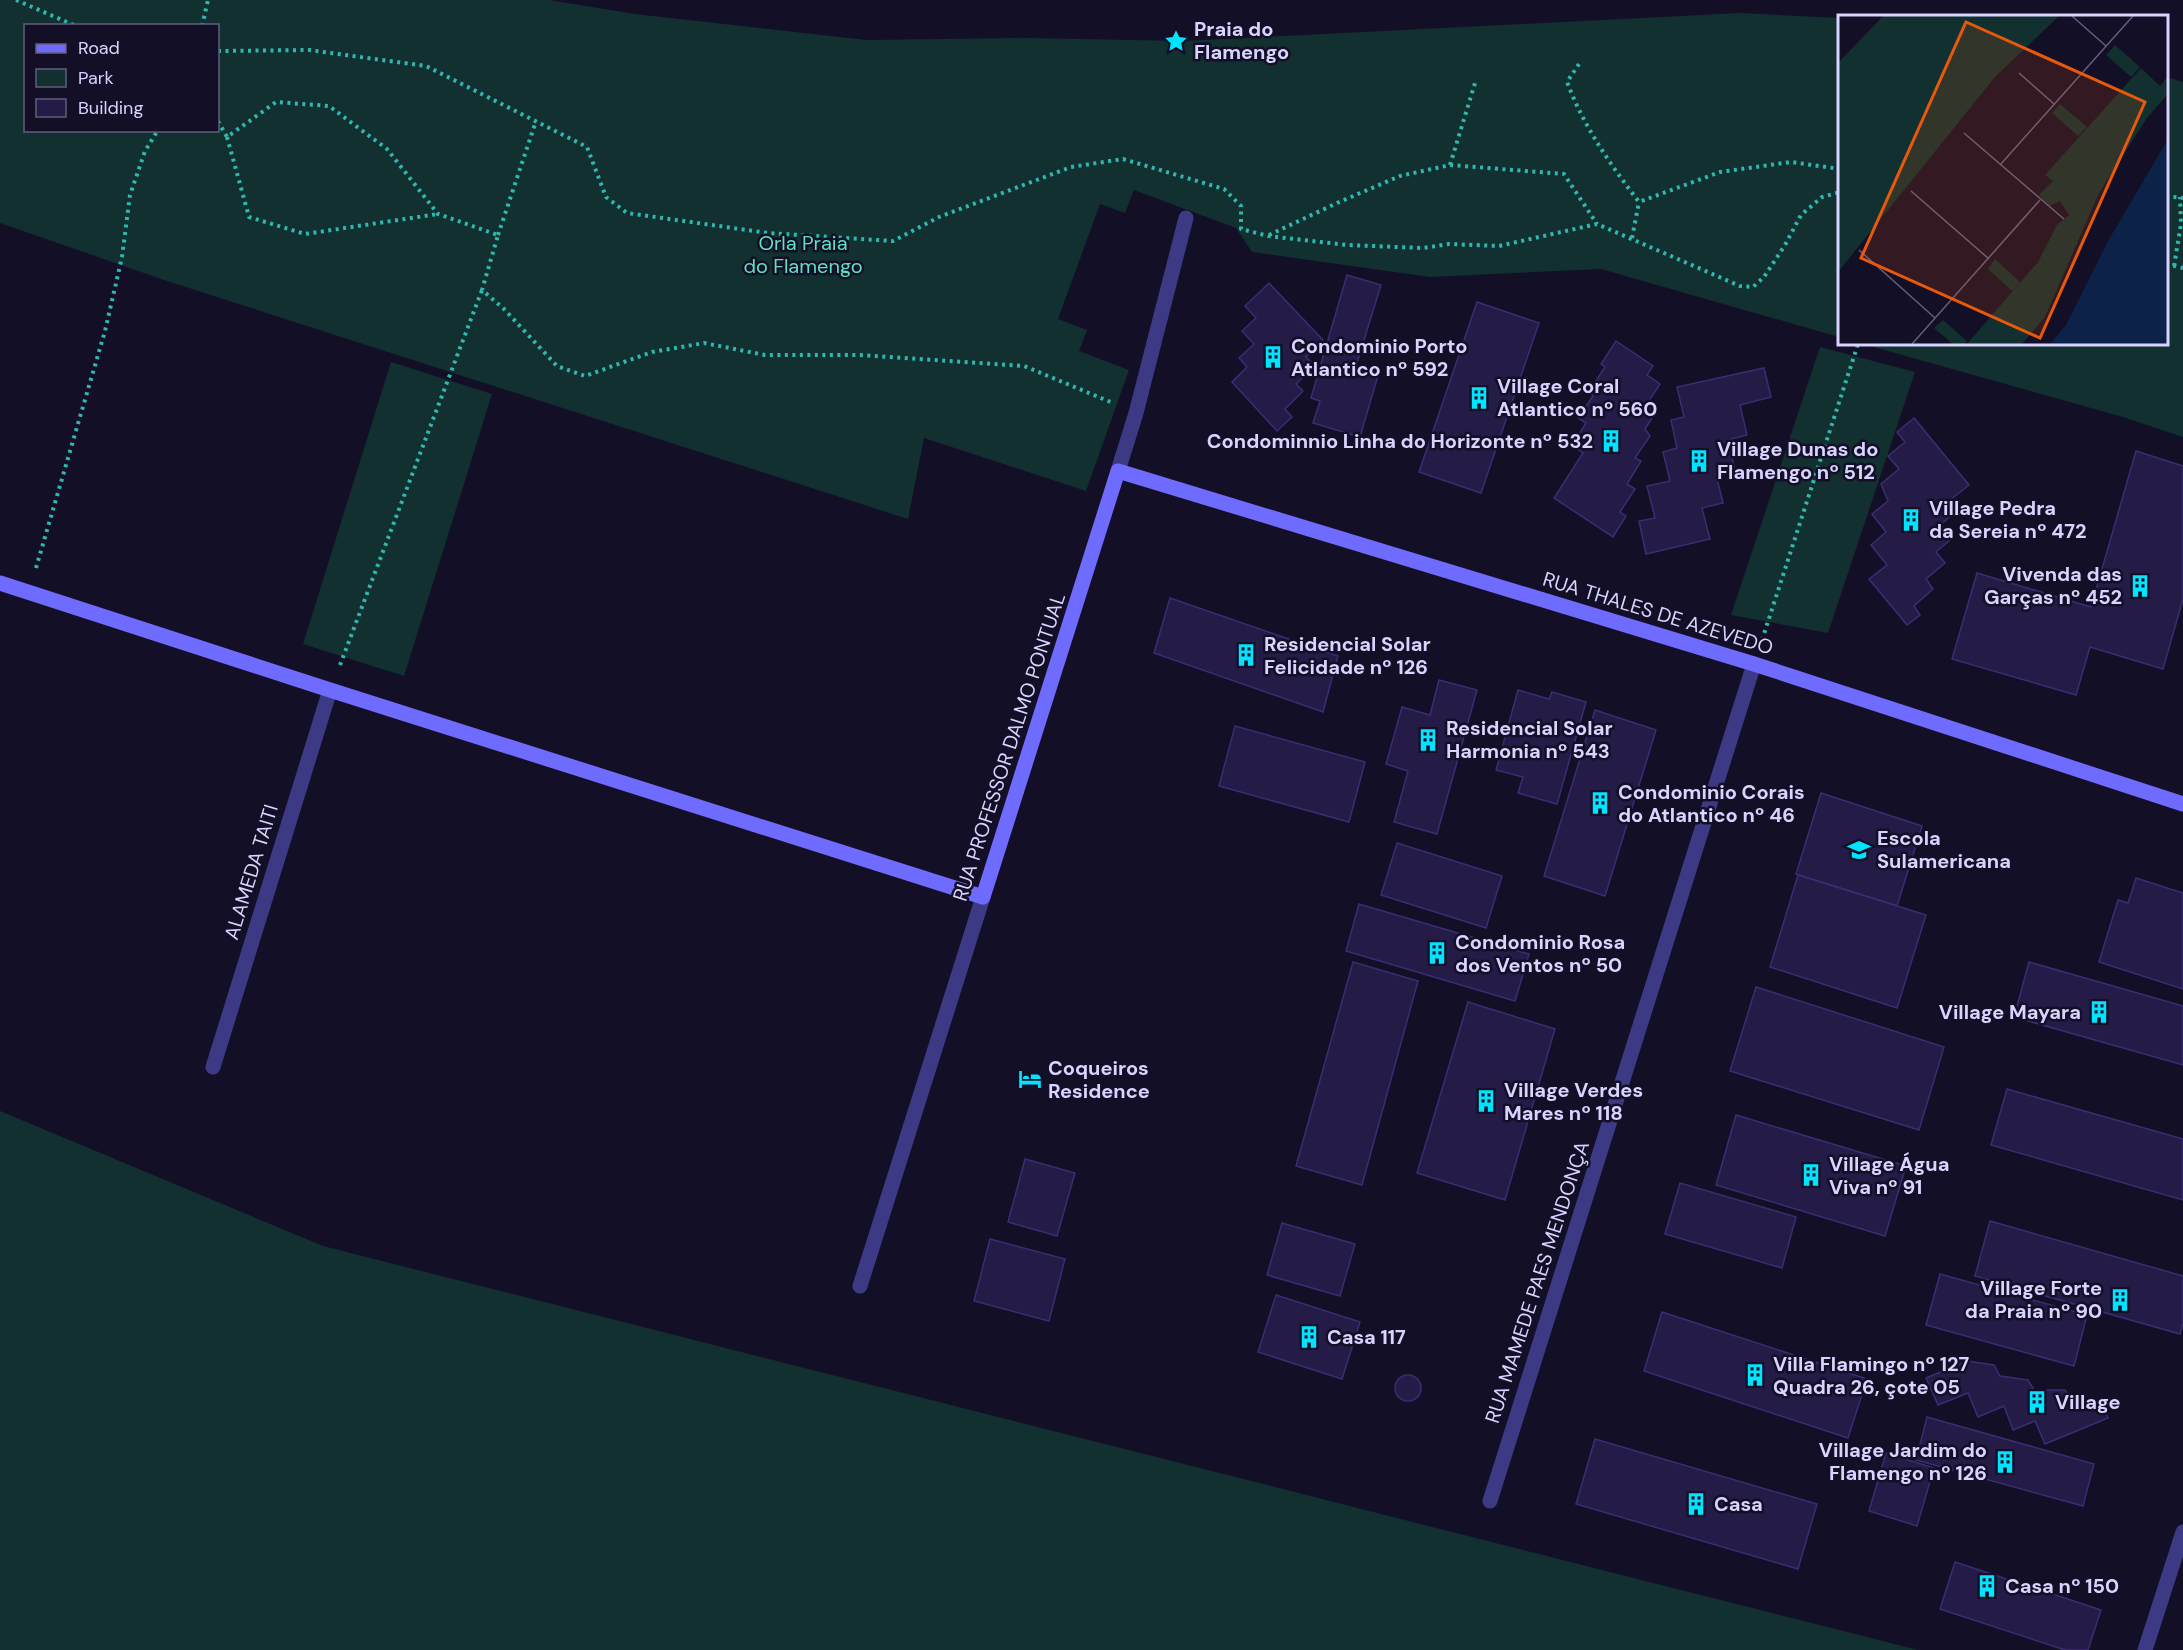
<svg xmlns="http://www.w3.org/2000/svg" width="2183" height="1650" viewBox="0 0 2183 1650" font-family="'DM Sans',sans-serif">
	<rect width="100%" height="100%" fill="#130f26"/>
	<g fill="#12302f" fill-rule="evenodd">
		<path d="M0 0H549L635 14 866 40 1027 38 1184 41 1740 13 1839 18V337L1601 269 1430 277 1252 252 1236 228 1134 190 1125 213 1100 204 1058 319 1087 330 1079 351 1129 370 1086 491 924 438 908 519 164 280 0 223ZM26 26H218V130H26Z"/>
		<polygon points="2167,77 2183,82 2183,437 2123,417 1863,344 2166,344"/>
		<polygon points="1820,347 1915,372 1828,633 1731,615"/>
		<polygon points="391,362 492,394 404,676 303,644"/>
		<polygon points="0,1111 323,1246 1918,1650 0,1650"/>
	</g>
	<g fill="#241b47" stroke="#3b2d73" stroke-width="1.5">
		<polygon points="1347,275 1381,285 1356,366 1379,372 1360,437 1313,423 1320,401 1311,398"/>
		<polygon points="1269,283 1323,340 1306,357 1315,366 1296,384 1303,391 1285,409 1292,417 1277,431 1232,382 1247,367 1239,358 1254,344 1242,331 1256,318 1245,306"/>
		<polygon points="1477,302 1539,323 1481,493 1419,472"/>
		<polygon points="1616,341 1653,366 1647,375 1660,384 1647,404 1657,410 1645,429 1650,436 1635,458 1641,461 1627,484 1635,489 1620,512 1626,516 1613,537 1554,498 1583,453 1572,445 1586,423 1578,418 1593,396 1589,392 1605,367 1601,364"/>
		<polygon points="1764,368 1771,397 1740,405 1747,435 1728,440 1735,470 1716,474 1723,503 1702,508 1710,539 1646,554 1639,521 1655,518 1647,486 1670,481 1663,452 1677,448 1671,420 1684,417 1677,387"/>
		<polygon points="1914,418 1969,485 1949,501 1957,511 1939,526 1950,540 1936,552 1945,563 1926,579 1933,589 1914,606 1920,615 1907,625 1869,579 1887,565 1871,545 1886,532 1872,514 1888,501 1881,484 1899,469 1888,456 1905,442 1897,432"/>
		<polygon points="2136,451 2183,466 2183,599 2163,669 2090,647 2076,695 1952,659 1977,573 2091,607"/>
		<polygon points="1170,598 1338,656 1323,712 1154,653"/>
		<polygon points="1439,680 1477,690 1437,834 1394,822 1408,771 1386,764 1402,707 1430,715"/>
		<polygon points="1518,690 1549,699 1552,692 1586,702 1557,804 1518,793 1523,777 1496,770"/>
		<polygon points="1595,710 1656,730 1605,896 1544,876"/>
		<polygon points="1235,726 1365,762 1349,822 1219,786"/>
		<polygon points="1821,793 1922,826 1897,906 1796,874"/>
		<polygon points="1397,843 1502,876 1486,928 1381,895"/>
		<polygon points="1798,875 1926,915 1897,1008 1770,967"/>
		<polygon points="2136,878 2183,893 2183,989 2099,962 2118,900 2128,903"/>
		<polygon points="1359,904 1529,954 1515,1001 1346,951"/>
		<polygon points="1353,962 1418,981 1362,1185 1296,1166"/>
		<polygon points="2029,962 2183,1006 2183,1065 2014,1017"/>
		<polygon points="1756,987 1944,1047 1919,1130 1730,1071"/>
		<polygon points="1468,1002 1555,1029 1505,1200 1417,1173"/>
		<polygon points="2007,1089 2183,1139 2183,1200 1991,1145"/>
		<polygon points="1736,1115 1906,1166 1885,1236 1716,1185"/>
		<polygon points="1025,1159 1075,1173 1057,1236 1008,1222"/>
		<polygon points="1680,1183 1796,1217 1782,1268 1665,1234"/>
		<polygon points="1990,1221 2183,1276 2183,1323 2180,1334 1975,1276"/>
		<polygon points="1282,1223 1355,1244 1340,1296 1267,1275"/>
		<polygon points="990,1239 1065,1259 1049,1321 974,1301"/>
		<polygon points="1940,1274 2087,1315 2074,1366 1926,1325"/>
		<polygon points="1276,1295 1360,1322 1342,1379 1258,1352"/>
		<polygon points="1662,1312 1867,1379 1848,1438 1644,1371"/>
		<polygon points="1967,1361 1994,1365 2000,1376 2028,1380 2034,1390 2065,1390 2072,1400 2101,1400 2108,1418 2045,1444 2035,1421 2013,1430 2004,1406 1978,1417 1968,1393 1938,1405 1926,1378"/>
		<circle cx="1408" cy="1388" r="13"/>
		<polygon points="1927,1417 2094,1464 2083,1506 1916,1460"/>
		<polygon points="1595,1439 1817,1504 1798,1569 1576,1504"/>
		<polygon points="1886,1453 1934,1468 1917,1526 1869,1511"/>
		<polygon points="1955,1562 2101,1610 2088,1650 2065,1650 1940,1609"/>
	</g>
	<g fill="none" stroke-linecap="round" stroke-linejoin="round">
		<g stroke="#2fb8b0" stroke-width="4" stroke-dasharray="3 4.5" stroke-linecap="butt">
			<polyline points="16,0 76,26"/>
			<polyline points="202,26 208,0"/>
			<polyline points="218,51 309,50 426,66 587,147 606,197 627,213 768,233 893,241 939,217 1071,167 1123,159 1224,189 1241,206 1241,229 1268,236 1347,245 1423,248 1449,244 1499,246 1597,224 1740,286 1753,287 1764,277 1785,245 1801,215 1822,197 1840,192"/>
			<path d="M1579 64 1567 82C1584 127 1610 164 1639 202L1720 172 1791 162 1840 169"/>
			<polyline points="218,121 227,137 276,102 329,106 387,149 438,214 498,235 482,290 504,309 557,366 585,376 652,352 704,343 765,355 860,355 1024,366 1113,403"/>
			<polyline points="227,137 249,217 305,234 438,214"/>
			<polyline points="1450,165 1475,83"/>
			<polyline points="2166,196 2183,198"/>
			<polyline points="498,235 536,121"/>
			<polyline points="1269,235 1337,203 1400,176 1450,165 1564,174 1597,224"/>
			<polyline points="1632,238 1639,202"/>
			<polyline points="2166,264 2183,268"/>
			<polyline points="2174,266 2181,224 2180,197"/>
			<polyline points="36,568 105,331 122,257 130,195 145,151 158,130"/>
			<polyline points="1762,640 1858,344"/>
			<polyline points="340,665 482,290"/>
		</g>
		<g stroke="#3d3a85" stroke-width="15">
			<polyline points="1118,471 1136,413 1186,218"/>
			<polyline points="213,1067 330,690"/>
			<polyline points="860,1286 983,897"/>
			<polyline points="1490,1501 1754,664"/>
			<polyline points="2145,1650 2183,1532"/>
		</g>
		<polyline stroke="#6f6bff" stroke-width="15" points="0,583 330,690 983,897 1118,471 1754,664 2183,804"/>
	</g>
	<defs>
		<g id="sight-bare" transform="scale(1.8)"><path d="M0-6L1.8-2.2L6-1.7L2.9 1.2L3.7 5.4L0 3.3L-3.7 5.4L-2.9 1.2L-6-1.7L-1.8-2.2Z" fill="#00e5ff" stroke="#130f26" stroke-width="2.5" paint-order="stroke"/></g>
		<g id="building-bare" transform="scale(1.8)"><path d="M-4-6H4V6H1V3H-1V6H-4ZM-2.5-4.3h1.7v1.8h-1.7ZM.8-4.3h1.7v1.8H.8ZM-2.5-1h1.7V.8h-1.7ZM.8-1h1.7V.8H.8Z" fill="#00e5ff" stroke="#130f26" stroke-width="2.5" paint-order="stroke"/></g>
		<g id="school-bare" transform="scale(1.8)"><path d="M0-5L7-2L0 1L-7-2ZM-4 1L0 2.5L4 1V4Q0 6-4 4Z" fill="#00e5ff" stroke="#130f26" stroke-width="2.5" paint-order="stroke"/></g>
		<g id="hotel-bare" transform="scale(1.8)"><path d="M-6-4.5h1.5V1H6V5H4.5V3h-9V5H-6ZM-4 0a1.8 1.8 0 1 1 3.6 0ZM.5 0V-2.5h3Q6-2.5 6 0Z" fill="#00e5ff" stroke="#130f26" stroke-width="2.5" paint-order="stroke"/></g>
	</defs>
	<g fill-rule="evenodd">
		<use href="#sight-bare" x="1176" y="41"/>
		<use href="#building-bare" x="1273" y="357"/>
		<use href="#building-bare" x="1479" y="398"/>
		<use href="#building-bare" x="1611" y="441"/>
		<use href="#building-bare" x="1699" y="461"/>
		<use href="#building-bare" x="1911" y="520"/>
		<use href="#building-bare" x="2140" y="586"/>
		<use href="#building-bare" x="1246" y="655"/>
		<use href="#building-bare" x="1428" y="740"/>
		<use href="#building-bare" x="1600" y="803"/>
		<use href="#school-bare" x="1859" y="850"/>
		<use href="#building-bare" x="1437" y="953"/>
		<use href="#building-bare" x="2099" y="1012"/>
		<use href="#hotel-bare" x="1030" y="1079"/>
		<use href="#building-bare" x="1486" y="1101"/>
		<use href="#building-bare" x="1811" y="1175"/>
		<use href="#building-bare" x="2120" y="1300"/>
		<use href="#building-bare" x="1309" y="1337"/>
		<use href="#building-bare" x="1755" y="1375"/>
		<use href="#building-bare" x="2037" y="1402"/>
		<use href="#building-bare" x="2005" y="1462"/>
		<use href="#building-bare" x="1696" y="1504"/>
		<use href="#building-bare" x="1987" y="1586"/>
	</g>
	<g text-anchor="middle" stroke-width="5" stroke-linejoin="round" paint-order="stroke">
		<g font-size="20" font-weight="bold" fill="#d9d4ff" stroke="#130f26" text-anchor="start">
			<text x="1194" y="36">Praia do<tspan x="1194" dy="23">Flamengo</tspan></text>
			<text x="1291" y="353">Condominio Porto<tspan x="1291" dy="23">Atlantico nº 592</tspan></text>
			<text x="1497" y="393">Village Coral<tspan x="1497" dy="23">Atlantico nº 560</tspan></text>
			<text x="1593" y="448" text-anchor="end">Condominnio Linha do Horizonte nº 532</text>
			<text x="1717" y="456">Village Dunas do<tspan x="1717" dy="23">Flamengo nº 512</tspan></text>
			<text x="1929" y="515">Village Pedra<tspan x="1929" dy="23">da Sereia nº 472</tspan></text>
			<text x="2122" y="581" text-anchor="end">Vivenda das<tspan x="2122" dy="23">Garças nº 452</tspan></text>
			<text x="1264" y="651">Residencial Solar<tspan x="1264" dy="23">Felicidade nº 126</tspan></text>
			<text x="1446" y="735">Residencial Solar<tspan x="1446" dy="23">Harmonia nº 543</tspan></text>
			<text x="1618" y="799">Condominio Corais<tspan x="1618" dy="23">do Atlantico nº 46</tspan></text>
			<text x="1877" y="845">Escola<tspan x="1877" dy="23">Sulamericana</tspan></text>
			<text x="1455" y="949">Condominio Rosa<tspan x="1455" dy="23">dos Ventos nº 50</tspan></text>
			<text x="2081" y="1019" text-anchor="end">Village Mayara</text>
			<text x="1048" y="1075">Coqueiros<tspan x="1048" dy="23">Residence</tspan></text>
			<text x="1504" y="1097">Village Verdes<tspan x="1504" dy="23">Mares nº 118</tspan></text>
			<text x="1829" y="1171">Village Água<tspan x="1829" dy="23">Viva nº 91</tspan></text>
			<text x="2102" y="1295" text-anchor="end">Village Forte<tspan x="2102" dy="23">da Praia nº 90</tspan></text>
			<text x="1327" y="1344">Casa 117</text>
			<text x="1773" y="1371">Villa Flamingo nº 127<tspan x="1773" dy="23">Quadra 26, çote 05</tspan></text>
			<text x="2055" y="1409">Village</text>
			<text x="1987" y="1457" text-anchor="end">Village Jardim do<tspan x="1987" dy="23">Flamengo nº 126</tspan></text>
			<text x="1714" y="1511">Casa</text>
			<text x="2005" y="1593">Casa nº 150</text>
		</g>
		<g font-size="20" fill="#5fe0c0" stroke="#130f26">
			<text x="803" y="250">Orla Praia<tspan x="803" dy="23">do Flamengo</tspan></text>
		</g>
		<g font-size="20" fill="#d9d4ff" stroke="#130f26">
			<text transform="translate(1658 613) rotate(17)" y="7">RUA THALES DE AZEVEDO</text>
			<text transform="translate(1009 747) rotate(-72)" y="7">RUA PROFESSOR DALMO PONTUAL</text>
			<text transform="translate(251 872) rotate(-73)" y="7">ALAMEDA TAITI</text>
			<text transform="translate(1537 1282) rotate(-72)" y="7">RUA MAMEDE PAES MENDONÇA</text>
		</g>
	</g>
	<g transform="translate(1838 15)">
		<rect width="330" height="330" fill="#130f26"/>
		<path d="M45 1H221L157 62 0 257V48ZM277 30 302 52 293 62 268 40ZM303 53 322 71 330 61V79L309 103 261 178 207 302 184 329H129L200 247 219 210 231 200 222 186 212 191 201 180 215 166 207 160ZM222 89 249 112 240 121 214 98ZM157 244 182 267 174 276 150 254ZM105 305 129 326 127 329H115L96 313Z" fill="#12302f"/>
		<path d="M330 124V329H212L228 310 270 226Z" fill="#0c2248"/>
		<path fill="none" stroke="#625e7d" stroke-width="1.5" d="M234 1 268 31M181 58 216 89M126 118 226 204M162 150 295 1M73 176 151 244M21 235 97 303M74 329 202 185"/>
		<path fill="#e8590c" fill-opacity="0.15" stroke="#e8590c" stroke-width="3" d="M128 7 307 87 202 323 23 243Z"/>
		<rect width="330" height="330" fill="none" stroke="#d9d4ff" stroke-width="3"/>
	</g>
	<rect x="24" y="24" width="195" height="108" fill="#130f26" stroke="#625e7d" stroke-width="1.5"/>
	<rect x="36" y="44" width="30" height="9" fill="#6f6bff" stroke="#625e7d" stroke-width="1.5"/>
	<text x="78" y="54" font-size="18" fill="#d9d4ff">Road</text>
	<rect x="36" y="69" width="30" height="18" fill="#12302f" stroke="#625e7d" stroke-width="1.5"/>
	<text x="78" y="84" font-size="18" fill="#d9d4ff">Park</text>
	<rect x="36" y="99" width="30" height="18" fill="#241b47" stroke="#625e7d" stroke-width="1.5"/>
	<text x="78" y="114" font-size="18" fill="#d9d4ff">Building</text>
</svg>
